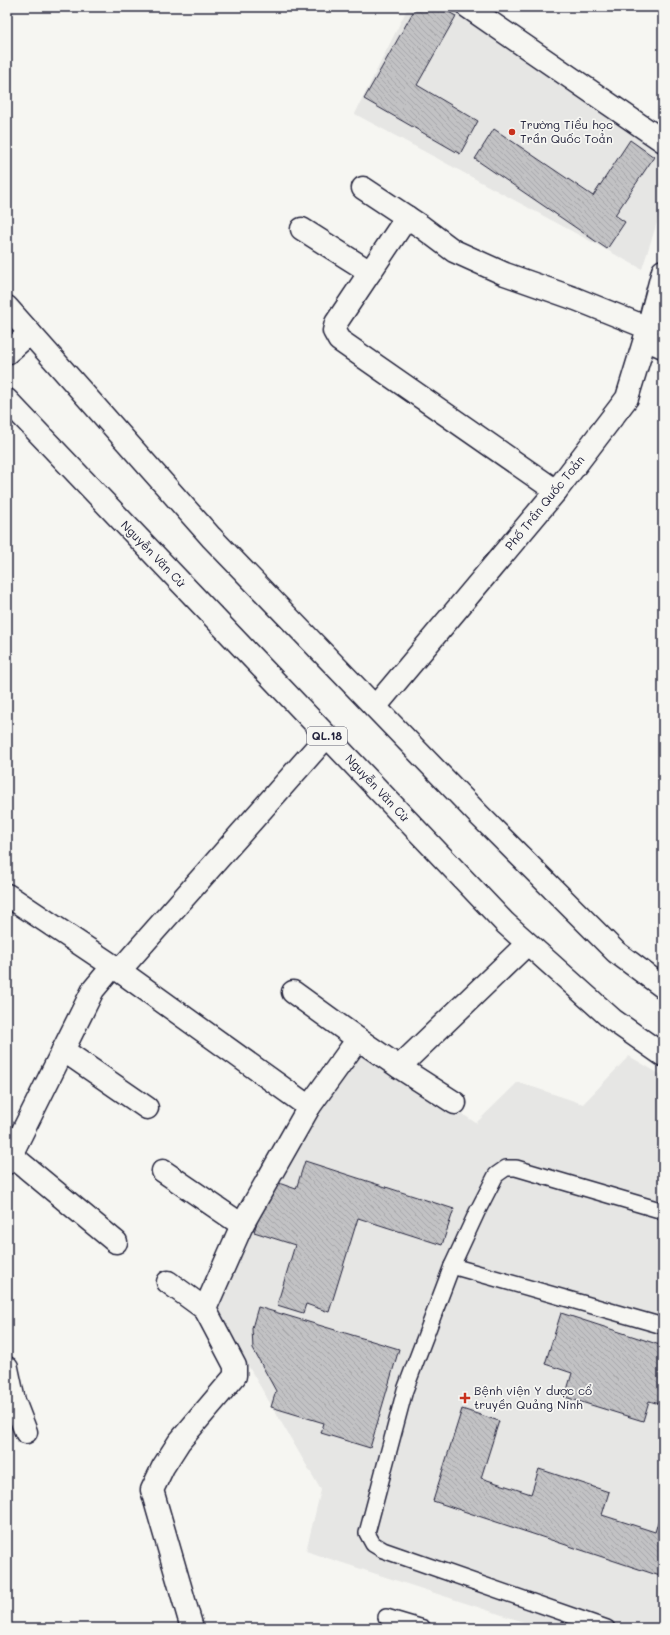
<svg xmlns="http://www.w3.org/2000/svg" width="670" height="1635" viewBox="0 0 670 1635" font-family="Mali,sans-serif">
	<defs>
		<pattern id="building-back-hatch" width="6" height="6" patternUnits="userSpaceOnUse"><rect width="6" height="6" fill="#c2c2c4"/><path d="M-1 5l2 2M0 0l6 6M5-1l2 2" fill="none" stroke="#a6a6a9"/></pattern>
	</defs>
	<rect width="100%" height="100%" fill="#f6f6f2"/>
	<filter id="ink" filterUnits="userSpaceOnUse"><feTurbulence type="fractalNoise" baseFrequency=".025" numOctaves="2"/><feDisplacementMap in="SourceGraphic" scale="8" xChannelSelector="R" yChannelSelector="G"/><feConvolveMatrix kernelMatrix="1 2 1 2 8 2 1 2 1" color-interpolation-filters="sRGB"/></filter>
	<g filter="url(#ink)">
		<g fill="#e6e6e4">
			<polygon points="408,7 456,7 663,150 663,204 642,269 355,114"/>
			<polygon points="359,1046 476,1123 518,1082 583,1104 629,1056 663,1076 663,1628 542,1628 306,1551 321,1490 213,1306 285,1160"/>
		</g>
		<g fill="url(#building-back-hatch)" stroke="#22223b">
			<polygon points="416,7 439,7 456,16 417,85 478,121 460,154 364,99"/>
			<polygon points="494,129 593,196 630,140 654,157 615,215 625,222 607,249 475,159"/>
			<polygon points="305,1161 454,1209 442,1245 358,1218 329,1312 306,1304 303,1313 277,1305 295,1245 254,1232 270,1180 296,1189"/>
			<polygon points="258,1307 399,1349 370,1448 321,1433 324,1423 271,1407 276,1391 253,1349 252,1328"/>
			<polygon points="561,1313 663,1346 663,1405 649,1401 643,1421 565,1397 572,1373 545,1364"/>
			<polygon points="462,1409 499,1421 481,1478 531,1494 539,1469 609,1492 602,1515 655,1532 663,1506 663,1577 433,1501"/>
		</g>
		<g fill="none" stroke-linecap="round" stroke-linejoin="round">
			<g stroke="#22223b" stroke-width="18">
				<g id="service">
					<polyline points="452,1266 663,1326"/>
					<polyline points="386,1617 423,1628"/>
					<polyline points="607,1628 383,1550 373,1544 367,1533 405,1390 452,1266 477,1212 496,1175 506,1168 516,1168 663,1211"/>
				</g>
			</g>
			<g stroke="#22223b" stroke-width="25">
				<g id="minor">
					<polyline points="468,7 663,141"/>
					<polyline points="363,188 422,227 454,251 505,274 576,299 648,328"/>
					<polyline points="407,217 336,323 334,331 339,340 556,491"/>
					<polyline points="302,229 370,272"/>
					<polyline points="645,339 663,347"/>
					<polyline points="375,707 556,491 627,398 645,339 663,271"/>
					<polyline points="7,895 113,966 309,1107"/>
					<polyline points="120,970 327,736"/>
					<polyline points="293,992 358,1039"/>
					<polyline points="63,1050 147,1108"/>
					<polyline points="399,1067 455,1103"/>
					<polyline points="11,1155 116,1242"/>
					<polyline points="7,1163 93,990 113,966"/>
					<polyline points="163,1171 242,1225"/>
					<polyline points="168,1282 205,1309"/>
					<polyline points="7,1368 14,1401 26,1432"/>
					<polyline points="192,1628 152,1490 163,1467 179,1442 235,1376 235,1366 205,1309 242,1225 309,1107 358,1039 399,1067 527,944"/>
				</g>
			</g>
			<g stroke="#22223b" stroke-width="25">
				<polyline id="secondary" points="7,353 30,333"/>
			</g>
			<g stroke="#22223b" stroke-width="25">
				<g id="primary">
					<polyline points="7,307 211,537 479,815 616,952 663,987"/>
					<polyline points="7,400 505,923 613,1020 663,1055"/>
				</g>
			</g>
			<use href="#service" stroke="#f6f6f2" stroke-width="15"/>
			<use href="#minor" stroke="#f6f6f2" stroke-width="22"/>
			<use href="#secondary" stroke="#f6f6f2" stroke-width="22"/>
			<use href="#primary" stroke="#f6f6f2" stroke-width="22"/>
		</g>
	</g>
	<g fill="#c8321e" stroke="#f6f6f2" stroke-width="1.5">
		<circle cx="512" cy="132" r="4"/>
		<path d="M463 1392h4v4h4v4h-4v4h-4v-4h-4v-4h4z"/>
	</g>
	<g text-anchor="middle" stroke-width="3.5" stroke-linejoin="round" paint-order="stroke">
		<rect fill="#f6f6f2" stroke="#626272" stroke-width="1" x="307" y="727" width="40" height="18" rx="3"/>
		<g font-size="11" font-weight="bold" fill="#22223b">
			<text x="327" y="740">QL.18</text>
		</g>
		<g font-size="12" fill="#22223b" stroke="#f6f6f2" text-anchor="start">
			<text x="520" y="129">Trường Tiểu học<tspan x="520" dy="14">Trần Quốc Toản</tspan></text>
			<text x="474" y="1395">Bệnh viện Y dược cổ<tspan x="474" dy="14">truyền Quảng Ninh</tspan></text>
		</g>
		<g font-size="12" fill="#22223b" stroke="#f6f6f2">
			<text transform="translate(545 503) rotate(-51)" y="4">Phố Trần Quốc Toản</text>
			<text transform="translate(153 554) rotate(46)" y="4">Nguyễn Văn Cừ</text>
			<text transform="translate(377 788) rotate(47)" y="4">Nguyễn Văn Cừ</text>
		</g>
	</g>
	<rect width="670" height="1635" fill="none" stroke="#f6f6f2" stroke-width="24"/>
	<rect x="12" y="12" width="646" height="1611" fill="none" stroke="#22223b" stroke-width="1.5" filter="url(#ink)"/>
</svg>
